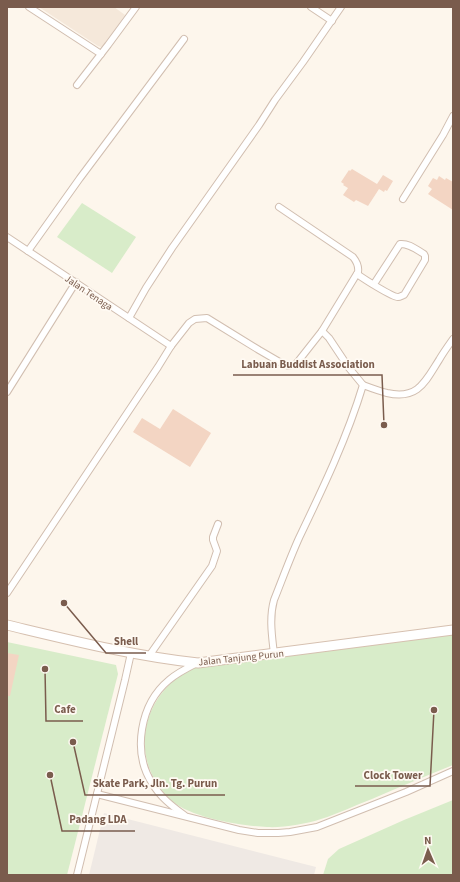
<svg xmlns="http://www.w3.org/2000/svg" width="460" height="882" viewBox="0 0 460 882" font-family="'Source Sans 3',sans-serif">
	<rect width="100%" height="100%" fill="#fdf6ec"/>
	<polygon fill="#f5e8da" points="39,7 114,7 125,15 104,46 101,47 98,46"/>
	<polygon fill="#efe9e4" points="104,813 316,867 314,875 89,875"/>
	<g fill="#d8ecc9">
		<polygon points="82,203 136,237 112,273 57,237"/>
		<path d="M451 635H453V765C426 776 399 787 372 799 355 805 338 814 321 819 306 824 282 828 267 827 241 826 192 818 172 801 136 769 136 718 169 685 177 676 189 671 199 666Z"/>
		<polygon points="7,642 116,665 118,674 67,875 7,875"/>
		<polygon points="453,800 453,875 323,875 328,859 339,849 404,820"/>
	</g>
	<g fill="#f3d5c3">
		<polygon points="352,169 377,184 383,175 393,181 387,191 385,190 384,192 379,189 368,206 356,200 354,202 343,195 348,188 343,185 344,184 341,182 349,170 350,171"/>
		<polygon points="439,176 445,180 446,178 453,182 453,210 428,194 432,189 428,186 433,178 437,180"/>
		<polygon points="173,409 211,433 190,467 133,432 142,418 160,429"/>
		<polygon points="7,653 19,655 10,696 7,696"/>
	</g>
	<g fill="none" stroke-linecap="round" stroke-linejoin="round">
		<g stroke="#d1beb0" stroke-width="8">
			<g id="street">
				<polyline points="29,7 101,54"/>
				<polyline points="311,7 332,21"/>
				<polyline points="77,85 108,45 136,7"/>
				<polyline points="403,199 443,135 453,116"/>
				<path d="M279 207 353 257C357 262 359 266 358 272L322 331"/>
				<polyline points="7,237 171,346"/>
				<polyline points="28,251 80,178 184,39"/>
				<path d="M357 274C364 279 392 297 398 297 400 297 403 295 404 295L425 260V256L424 254C417 250 409 243 400 244L374 284"/>
				<polyline points="129,318 146,288 172,248 259,125 275,100 303,62 341,7"/>
				<path d="M363 385C371 388 379 391 387 393 418 400 425 382 439 360 443 353 448 346 453 339"/>
				<polyline points="7,392 76,282"/>
				<path d="M7 593 158 367 171 346 189 323 195 319 207 318 259 350 283 364 289 366 296 364 322 331 329 338 349 368 363 385C347 438 323 488 299 538 290 558 282 580 274 600 269 618 272 636 274 654"/>
				<polyline points="149,656 212,566 217,551 213,540 213,537 218,524"/>
				<polyline points="97,794 239,830 258,833 278,833 290,832 317,827 406,792 453,771"/>
				<path d="M184 815C172 806 160 797 152 783 132 752 140 704 169 680 177 673 187 668 197 663"/>
				<polyline points="77,875 125,680 131,653"/>
			</g>
		</g>
		<g stroke="#d6c0b0" stroke-width="11">
			<path id="secondary" d="M7 625C70 640 133 656 198 663L453 630"/>
		</g>
		<use href="#street" stroke="#fff" stroke-width="6"/>
		<use href="#secondary" stroke="#fff" stroke-width="9"/>
	</g>
	<g text-anchor="middle" stroke-width="3.5" stroke-linejoin="round" paint-order="stroke">
		<g font-size="10" fill="#7a5c4d" stroke="#fffaf3">
			<text transform="translate(89 292) rotate(34)" y="4">Jalan Tenaga</text>
			<text transform="translate(241 657) rotate(-6)" y="4">Jalan Tanjung Purun</text>
		</g>
	</g>
	<path fill="none" stroke="#7a5c4d" stroke-width="1.5" d="M384 425L382 375H233M64 603L106 653H146M45 669L46 721H83M434 710L430 786H355M73 742L85 795H225M50 775L62 831H135"/>
	<g fill="#7a5c4d" stroke="#fffaf3" stroke-width="1.5">
		<circle cx="384" cy="425" r="4"/>
		<circle cx="64" cy="603" r="4"/>
		<circle cx="45" cy="669" r="4"/>
		<circle cx="434" cy="710" r="4"/>
		<circle cx="73" cy="742" r="4"/>
		<circle cx="50" cy="775" r="4"/>
	</g>
	<g font-size="11" text-anchor="middle" font-weight="bold" fill="#7a5c4d" stroke="#fffaf3" stroke-width="3.5" stroke-linejoin="round" paint-order="stroke">
		<text x="308" y="368">Labuan Buddist Association</text>
		<text x="126" y="645">Shell</text>
		<text x="65" y="713">Cafe</text>
		<text x="393" y="779">Clock Tower</text>
		<text x="155" y="787">Skate Park, Jln. Tg. Purun</text>
		<text x="98" y="823">Padang LDA</text>
	</g>
	<rect width="460" height="882" fill="none" stroke="#7a5c4d" stroke-width="16"/>
	<g transform="translate(428 850) rotate(358)" stroke="#fffaf3" stroke-width="3" paint-order="stroke">
	<path d="M0-3L7 15L0 10L-7 15Z" fill="#7a5c4d"/>
	<text y="-6" font-size="11" font-weight="bold" text-anchor="middle" fill="#7a5c4d">N</text>
	</g>
</svg>
